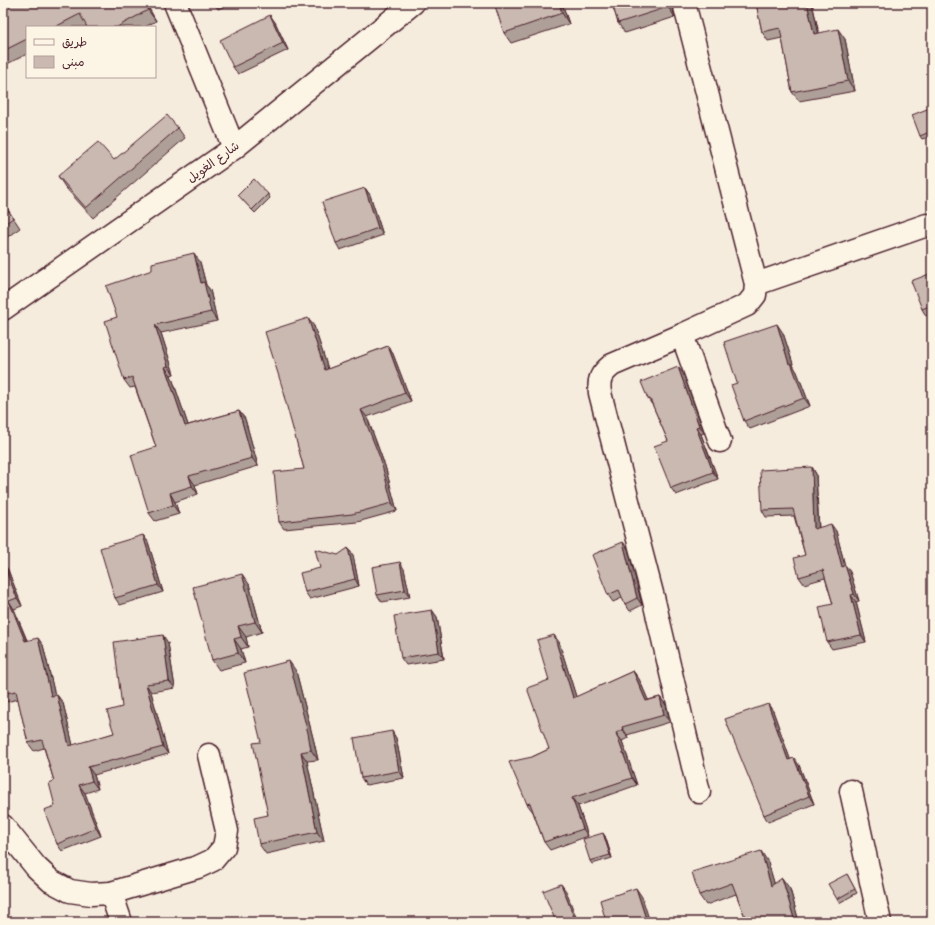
<svg xmlns="http://www.w3.org/2000/svg" width="935" height="925" viewBox="0 0 935 925" font-family="Mali,'Playpen Sans Arabic',sans-serif">
	<rect width="100%" height="100%" fill="#f5ecde"/>
	<filter id="ink" filterUnits="userSpaceOnUse"><feTurbulence type="fractalNoise" baseFrequency=".025" numOctaves="2"/><feDisplacementMap in="SourceGraphic" scale="8" xChannelSelector="R" yChannelSelector="G"/><feConvolveMatrix kernelMatrix="1 2 1 2 8 2 1 2 1" color-interpolation-filters="sRGB"/></filter>
	<g filter="url(#ink)">
		<g fill="none" stroke-linecap="round" stroke-linejoin="round">
			<g stroke="#4a1f2b" stroke-width="25">
				<g id="street">
					<polyline points="175,3 234,148"/>
					<polyline points="684,3 756,284 755,295 747,305 682,335 720,441"/>
					<polyline points="756,284 927,225"/>
					<path d="M682 335 612 365C601 374 598 379 600 393L654 601 699 792"/>
					<polyline points="851,791 880,922"/>
					<polyline points="3,826 36,867 51,881 70,891 91,894 111,893 198,867 213,860 224,847 227,831 209,755"/>
					<polyline points="111,893 121,922"/>
				</g>
			</g>
			<g stroke="#4a1f2b" stroke-width="25">
				<polyline id="secondary" points="3,309 234,148 413,3"/>
			</g>
			<use href="#street" stroke="#fcf5e5" stroke-width="22"/>
			<use href="#secondary" stroke="#fcf5e5" stroke-width="22"/>
		</g>
		<g fill="#ae9f98" stroke="#4a1f2b">
			<polygon points="3,3 146,3 156,21 145,27 87,27 87,26 85,27 27,27 27,54 3,66"/>
			<polygon points="214,3 233,3 218,9"/>
			<polygon points="562,3 569,24 511,43 504,33"/>
			<polygon points="612,3 672,6 675,17 625,33 618,23"/>
			<polygon points="756,3 812,3 819,33 845,39 855,91 799,101 792,92 782,38 768,41 762,32"/>
			<polygon points="275,22 288,50 238,74 233,67"/>
			<polygon points="932,107 932,136 922,139 920,136"/>
			<polygon points="178,128 185,138 93,218 65,187 58,176 114,160"/>
			<polygon points="365,188 370,195 383,235 340,250 336,243"/>
			<polygon points="268,194 270,198 255,213 241,198 238,195"/>
			<polygon points="3,202 20,228 3,240"/>
			<polygon points="200,262 206,285 210,290 217,321 161,333 174,374 171,375 188,425 239,411 245,419 258,466 195,485 198,494 175,502 179,514 155,521 149,513 156,447 135,387 130,388 124,380 117,317"/>
			<polygon points="932,273 932,314 926,316 922,309"/>
			<polygon points="314,326 328,369 388,346 393,354 411,401 367,417 385,466 397,511 357,522 284,529 279,522 304,469 285,396"/>
			<polygon points="783,333 794,367 797,372 810,406 750,429 744,421 737,383"/>
			<polygon points="683,373 704,433 701,434 718,479 676,495 671,488 668,441 653,406 648,399"/>
			<polygon points="812,467 816,474 819,528 836,531 845,566 845,565 850,572 859,601 856,602 866,642 832,649 827,642 833,604 825,578 804,584 799,577 805,555 794,516 766,517 762,510"/>
			<polygon points="143,535 148,542 163,592 120,605 115,598"/>
			<polygon points="623,542 628,549 642,605 630,611 625,604 622,598 613,602 608,595"/>
			<polygon points="338,555 353,555 359,586 310,599 305,592 320,568"/>
			<polygon points="3,563 8,570 22,606 14,609 27,640 43,645 55,696 57,695 63,703 73,746 114,733 122,707 168,643 175,688 151,692 168,754 94,775 98,789 85,793 101,836 62,851 57,844 54,781 44,748 34,751 28,743 18,699 3,703"/>
			<polygon points="404,569 410,597 382,602 377,595"/>
			<polygon points="249,584 262,632 246,637 248,647 241,649 245,663 219,670 212,660"/>
			<polygon points="432,610 437,617 444,659 406,665 401,658"/>
			<polygon points="559,642 576,697 633,671 639,679 648,700 660,697 666,705 670,722 627,735 628,738 622,741 637,785 578,806 588,836 550,850 544,842 533,812 527,804 532,757 549,749 549,680"/>
			<polygon points="296,671 314,742 318,760 307,761 324,841 266,854 259,844 268,815 261,742"/>
			<polygon points="773,711 790,759 799,765 814,804 768,822 764,815"/>
			<polygon points="396,738 404,778 366,785 361,778"/>
			<polygon points="605,836 612,858 592,864 590,861"/>
			<polygon points="768,862 774,883 790,889 799,922 747,922 736,894 706,905 699,895"/>
			<polygon points="847,874 857,893 839,903 837,899"/>
		</g>
		<g fill="#8d827c" stroke="#4a1f2b">
			<polygon points="144,3 146,3 156,21 148,10"/>
			<polygon points="559,3 562,3 569,24 562,13"/>
			<polygon points="667,3 672,3 672,6 675,17 668,7"/>
			<polygon points="807,3 812,3 821,44 814,34"/>
			<polygon points="270,15 275,22 288,50 283,43"/>
			<polygon points="838,29 845,39 855,91 848,81"/>
			<polygon points="365,188 370,195 383,235 378,228"/>
			<polygon points="194,253 200,262 206,285 210,290 217,321 211,312 201,283"/>
			<polygon points="308,318 314,326 331,378 325,370"/>
			<polygon points="777,324 783,333 794,367 797,372 810,406 804,398 789,364"/>
			<polygon points="155,325 161,333 174,374 168,366"/>
			<polygon points="388,346 393,354 411,401 405,393"/>
			<polygon points="165,367 171,375 191,434 185,426"/>
			<polygon points="678,367 683,373 704,433 699,426"/>
			<polygon points="361,410 367,417 385,466 397,511 392,503"/>
			<polygon points="239,411 245,419 258,466 252,458"/>
			<polygon points="696,427 701,434 718,479 713,472"/>
			<polygon points="812,467 816,474 819,536 814,529"/>
			<polygon points="189,476 195,485 198,494 192,486"/>
			<polygon points="170,493 175,502 179,514 173,505"/>
			<polygon points="831,524 836,531 847,574 842,567"/>
			<polygon points="143,535 148,542 163,592 158,585"/>
			<polygon points="623,542 628,549 642,605 637,598"/>
			<polygon points="348,548 353,555 359,586 355,579"/>
			<polygon points="400,562 404,569 410,597 405,590"/>
			<polygon points="3,563 8,570 22,606 17,598"/>
			<polygon points="845,565 850,572 859,601 854,594"/>
			<polygon points="242,574 249,584 262,632 255,622"/>
			<polygon points="851,595 856,602 866,642 861,635"/>
			<polygon points="9,601 14,609 30,649 25,641"/>
			<polygon points="432,610 437,617 444,659 439,652"/>
			<polygon points="238,626 246,637 248,647 241,637"/>
			<polygon points="163,635 168,643 175,688 169,681"/>
			<polygon points="554,635 559,642 579,706 573,698"/>
			<polygon points="38,638 43,645 57,704 51,696"/>
			<polygon points="234,639 241,649 245,663 238,653"/>
			<polygon points="289,661 296,671 314,742 318,760 311,750"/>
			<polygon points="633,671 639,679 652,709 646,701"/>
			<polygon points="146,684 151,692 168,754 163,747"/>
			<polygon points="57,695 63,703 75,754 69,746"/>
			<polygon points="660,697 666,705 670,722 664,715"/>
			<polygon points="768,704 773,711 793,767 788,760"/>
			<polygon points="622,727 627,735 628,738 623,730"/>
			<polygon points="392,731 396,738 404,778 399,771"/>
			<polygon points="616,733 622,741 637,785 632,778"/>
			<polygon points="301,752 307,761 324,841 317,832"/>
			<polygon points="794,758 799,765 814,804 809,796"/>
			<polygon points="88,767 94,775 98,789 92,781"/>
			<polygon points="79,785 85,793 101,836 96,828"/>
			<polygon points="572,798 578,806 588,836 583,829"/>
			<polygon points="603,833 605,836 612,858 610,855"/>
			<polygon points="761,851 768,862 778,896 771,886"/>
			<polygon points="782,878 790,889 799,922 795,922"/>
			<polygon points="561,884 566,891 578,922 576,922"/>
			<polygon points="636,888 642,897 650,922 647,922"/>
		</g>
		<g fill="#cab9b1" stroke="#4a1f2b">
			<polygon points="3,3 144,3 148,10 117,27 87,27 80,14 55,27 27,27 27,39 3,51"/>
			<polygon points="494,3 559,3 562,13 504,33"/>
			<polygon points="612,3 667,3 668,7 618,23"/>
			<polygon points="756,3 807,3 814,34 838,29 848,81 792,92 780,28 762,32"/>
			<polygon points="270,15 283,43 233,67 220,40"/>
			<polygon points="932,107 932,131 920,136 912,115"/>
			<polygon points="167,115 178,128 86,208 58,176 98,142 114,160"/>
			<polygon points="254,179 268,194 252,210 238,195"/>
			<polygon points="365,188 378,228 336,243 322,202"/>
			<polygon points="3,203 13,218 3,225"/>
			<polygon points="194,253 201,283 204,282 211,312 155,325 168,366 165,367 185,426 239,411 252,458 189,476 192,486 170,493 173,505 149,513 131,455 156,447 132,377 124,380 105,321 117,317 106,286 152,270 152,263"/>
			<polygon points="932,273 932,305 922,309 911,281"/>
			<polygon points="308,318 325,370 388,346 405,393 361,410 380,458 392,503 352,514 279,522 274,472 304,469 284,396 285,396 265,332"/>
			<polygon points="777,324 789,364 791,363 804,398 744,421 731,385 737,383 724,342"/>
			<polygon points="678,367 699,426 696,427 713,472 671,488 654,446 668,441 650,399 648,399 641,382"/>
			<polygon points="812,467 814,529 831,524 842,567 845,565 854,594 851,595 861,635 827,642 819,607 833,604 823,570 799,577 794,558 805,555 793,509 762,510 760,470"/>
			<polygon points="143,535 158,585 115,598 100,548"/>
			<polygon points="623,542 637,598 625,604 619,590 608,595 592,555"/>
			<polygon points="348,548 355,579 305,592 300,573 320,568 315,549 338,555"/>
			<polygon points="400,562 405,590 377,595 372,567"/>
			<polygon points="3,563 17,598 9,601 25,641 38,638 51,696 57,695 69,746 114,733 107,711 122,707 114,642 163,635 169,681 146,684 163,747 88,767 92,781 79,785 96,828 57,844 44,810 55,806 49,783 54,781 42,740 28,743 16,691 3,694"/>
			<polygon points="242,574 255,622 238,626 241,637 234,639 238,653 212,660 193,587"/>
			<polygon points="432,610 439,652 401,658 394,616"/>
			<polygon points="554,635 573,698 633,671 646,701 660,697 664,715 622,727 623,730 616,733 632,778 572,798 583,829 544,842 530,803 527,804 509,762 532,757 549,749 527,688 549,680 537,640"/>
			<polygon points="289,661 308,733 311,750 301,752 317,832 259,844 254,818 268,815 253,743 261,742 244,673"/>
			<polygon points="768,704 788,760 794,758 809,796 764,815 725,719"/>
			<polygon points="392,731 399,771 361,778 354,738"/>
			<polygon points="603,833 610,855 590,861 583,839"/>
			<polygon points="932,837 932,854 927,838"/>
			<polygon points="761,851 771,886 782,878 795,922 747,922 732,883 699,895 692,872"/>
			<polygon points="847,874 855,889 837,899 828,884"/>
			<polygon points="561,884 576,922 556,922 543,891"/>
			<polygon points="636,888 647,922 606,922 600,900"/>
		</g>
	</g>
	<g text-anchor="middle" stroke-width="3" stroke-linejoin="round" paint-order="stroke">
		<g font-size="12" fill="#4a1f2b" stroke="#fcf5e5">
			<text transform="translate(213 162) rotate(-36)" y="4">شارع الغويل</text>
		</g>
	</g>
	<rect width="935" height="925" fill="none" stroke="#fcf5e5" stroke-width="16"/>
	<rect x="8" y="8" width="919" height="909" fill="none" stroke="#4a1f2b" stroke-width="1.5" filter="url(#ink)"/>
	<rect x="26" y="26" width="130" height="52" fill="#fcf5e5" stroke="#b59f9b"/>
	<rect x="34" y="39" width="20" height="6" fill="#fcf5e5" stroke="#b59f9b"/>
	<text x="62" y="46" font-size="12" fill="#4a1f2b">طريق</text>
	<rect x="34" y="56" width="20" height="12" fill="#cab9b1" stroke="#b59f9b"/>
	<text x="62" y="66" font-size="12" fill="#4a1f2b">مبنى</text>
</svg>
